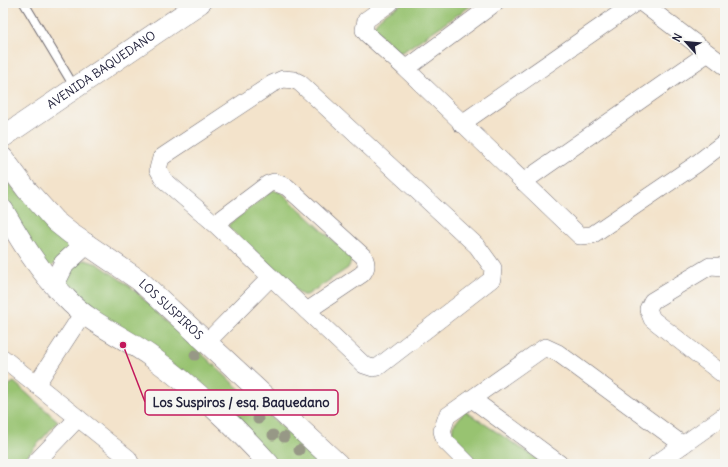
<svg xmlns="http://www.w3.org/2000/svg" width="728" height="467" viewBox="0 0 728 467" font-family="Delius,sans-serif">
	<rect width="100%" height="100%" fill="#f6f6f2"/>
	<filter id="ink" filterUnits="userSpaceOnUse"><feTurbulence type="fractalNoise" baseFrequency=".025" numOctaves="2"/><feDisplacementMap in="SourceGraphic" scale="8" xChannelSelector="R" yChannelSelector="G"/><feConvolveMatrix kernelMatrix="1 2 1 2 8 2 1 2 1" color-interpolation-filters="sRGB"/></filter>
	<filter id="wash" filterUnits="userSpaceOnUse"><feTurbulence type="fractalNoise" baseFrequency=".012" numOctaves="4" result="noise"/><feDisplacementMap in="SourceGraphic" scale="16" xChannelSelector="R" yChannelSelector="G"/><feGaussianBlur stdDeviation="0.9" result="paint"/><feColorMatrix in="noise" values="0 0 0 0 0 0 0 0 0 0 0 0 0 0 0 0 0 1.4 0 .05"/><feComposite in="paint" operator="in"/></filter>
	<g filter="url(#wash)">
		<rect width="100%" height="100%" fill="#f3e3cb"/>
		<g fill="#98c371" stroke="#5d7256">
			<path d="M403 3H475L404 51 398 53 374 29C373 18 394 9 403 3Z"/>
			<polygon points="3,178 73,245 48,270 10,210 3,195"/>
			<polygon points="273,190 282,193 351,257 351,262 348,268 307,295 302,295 229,228 229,224"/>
			<polygon points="85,260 98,264 131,287 235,385 324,464 277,464 66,290 66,273 77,261"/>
			<polygon points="14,382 58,421 20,464 3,464 3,389"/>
			<polygon points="465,411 545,464 478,464 452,437 453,426"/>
		</g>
	</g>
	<g filter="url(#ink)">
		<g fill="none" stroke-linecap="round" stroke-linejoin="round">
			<g stroke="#6b666d" stroke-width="10">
				<polyline id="service" points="24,3 75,88"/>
			</g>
			<g stroke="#6b666d" stroke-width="18">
				<g id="minor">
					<polyline points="390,3 366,20 364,30 367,34 406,69 580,236 592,235 695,165 725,142"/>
					<polyline points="642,3 725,66"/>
					<polyline points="406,69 495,3"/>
					<polygon points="283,79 294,80 300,83 477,246 493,268 492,279 378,367 373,368 364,365 215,224 164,180 158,169 161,158 165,155 272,84"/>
					<polyline points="461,124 635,3"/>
					<polyline points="523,182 708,53"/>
					<path d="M215 224 268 184 274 182 287 187 364 257C367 264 367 268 362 274L307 311"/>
					<polyline points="725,267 710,266 652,301 648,309 652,319 725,376"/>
					<polyline points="207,342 271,277"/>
					<polyline points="3,358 128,458 131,464"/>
					<polyline points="36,385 83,313"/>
					<polyline points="472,399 560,464"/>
					<polyline points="34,464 78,418"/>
					<polyline points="468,464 445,441 442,431 447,416 545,347 558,353 683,445"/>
					<polyline points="656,464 725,415"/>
				</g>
			</g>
			<g stroke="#6b666d" stroke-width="22">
				<g id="tertiary">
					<path id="s1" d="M3 137 200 3"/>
					<path id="s2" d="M3 158 27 190 55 221 70 233 139 280 338 464"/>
					<path d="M3 210C22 243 39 271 66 298 90 324 125 337 153 358 192 386 238 429 269 464"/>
					<polyline points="54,284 64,264 86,244"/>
				</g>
			</g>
			<use href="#service" stroke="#fff" stroke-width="8"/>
			<use href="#minor" stroke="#fff" stroke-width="17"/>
			<use href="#tertiary" stroke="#fff" stroke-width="21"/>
		</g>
		<g fill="#979886">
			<circle cx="195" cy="355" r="5.5"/>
			<circle cx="258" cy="419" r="5.5"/>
			<circle cx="273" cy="435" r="5.5"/>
			<circle cx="284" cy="437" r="5.5"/>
			<circle cx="299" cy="450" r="5.5"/>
		</g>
	</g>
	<g text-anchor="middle" stroke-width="3" stroke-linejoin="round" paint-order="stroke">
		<g font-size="12" fill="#22223b" stroke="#f6f6f2">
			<text dy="4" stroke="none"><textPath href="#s1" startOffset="119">AVENIDA BAQUEDANO</textPath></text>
			<text dy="4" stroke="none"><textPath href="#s2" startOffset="228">LOS SUSPIROS</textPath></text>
		</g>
	</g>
	<path fill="none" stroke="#c2185b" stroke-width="1.5" d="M123 345L145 402"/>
	<circle fill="#c2185b" stroke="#f6f6f2" stroke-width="1.5" cx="123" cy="345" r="4"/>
	<rect fill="#f6f6f2" stroke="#c2185b" stroke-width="1.5" x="145" y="390" width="193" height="25" rx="4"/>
	<g font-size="13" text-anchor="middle" font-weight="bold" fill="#22223b">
		<text x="241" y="407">Los Suspiros / esq. Baquedano</text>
	</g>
	<rect width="728" height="467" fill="none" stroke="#f6f6f2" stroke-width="16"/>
	<g transform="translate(686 42) rotate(297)" stroke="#f6f6f2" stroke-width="3" paint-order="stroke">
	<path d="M0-3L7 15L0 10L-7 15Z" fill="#22223b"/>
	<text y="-6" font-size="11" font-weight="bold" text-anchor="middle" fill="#22223b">N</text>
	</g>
</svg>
